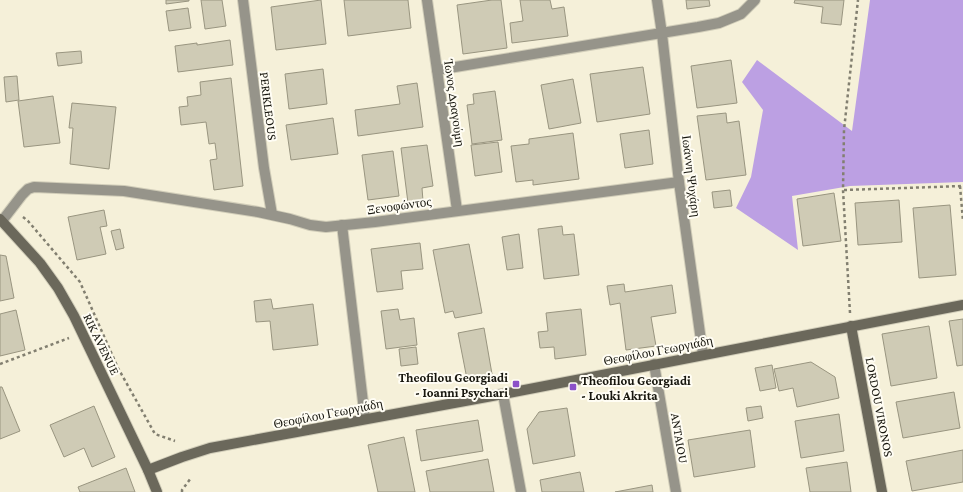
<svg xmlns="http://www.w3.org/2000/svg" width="963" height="492" viewBox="0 0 963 492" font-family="'Crimson Pro',serif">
	<rect width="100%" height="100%" fill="#f5f0d9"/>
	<polygon fill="#bca0e3" points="870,0 963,0 963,182 850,186 792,196 798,250 736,208 751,177 763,110 742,82 757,60 852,131"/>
	<g fill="#cfcbb5" stroke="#999580">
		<polygon points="166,0 189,0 189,1 166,4"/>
		<polygon points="201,0 222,0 226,26 205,29"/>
		<polygon points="321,0 326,44 276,50 271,7"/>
		<polygon points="344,0 408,0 411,28 348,36"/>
		<polygon points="492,0 501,0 507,48 463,54 457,5"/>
		<polygon points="520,0 550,0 552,9 564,7 568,36 512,43 510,23 523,21"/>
		<polygon points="686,0 709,0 710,6 687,9"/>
		<polygon points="795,0 844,0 841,25 821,23 823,7 794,3"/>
		<polygon points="188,8 191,28 169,31 166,11"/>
		<polygon points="230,40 233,65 178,72 175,46 197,43 197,45"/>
		<polygon points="81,51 82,63 58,66 56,53"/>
		<polygon points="731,60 737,103 697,108 691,66"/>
		<polygon points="643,67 650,114 597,122 590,74"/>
		<polygon points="323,69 327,104 289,109 285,74"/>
		<polygon points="17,76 19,100 6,102 4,77"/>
		<polygon points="231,78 243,186 214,190 210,160 217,159 215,143 209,144 206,122 181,125 179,107 188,106 187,97 201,95 200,82"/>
		<polygon points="573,79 581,123 549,129 541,85"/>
		<polygon points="417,83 423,127 358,136 355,110 400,104 397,86"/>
		<polygon points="495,91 502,140 472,144 467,105 474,104 473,94"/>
		<polygon points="53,96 60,143 24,147 18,101"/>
		<polygon points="72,103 116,107 109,169 70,164 73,128 69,128"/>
		<polygon points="726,113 727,123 739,121 746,175 706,180 697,116"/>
		<polygon points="333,118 338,154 291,160 286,125"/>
		<polygon points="649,130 653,164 625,168 620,134"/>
		<polygon points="573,133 579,179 533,185 533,180 516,182 511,146 529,144 529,139"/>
		<polygon points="498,142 502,172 475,176 471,145"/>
		<polygon points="427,145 433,186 422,188 423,201 408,203 401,148"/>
		<polygon points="393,151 399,196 368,200 362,155"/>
		<polygon points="730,190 732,206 714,208 712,192"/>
		<polygon points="834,193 841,241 803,246 797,199"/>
		<polygon points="899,200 902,242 858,245 855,203"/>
		<polygon points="950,205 956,275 919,278 913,208"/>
		<polygon points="104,210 107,226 100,227 106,254 77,260 68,217"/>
		<polygon points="562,226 563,235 574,234 579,275 544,279 538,229"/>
		<polygon points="120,229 124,248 116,250 111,231"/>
		<polygon points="519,234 523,268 507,270 502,237"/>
		<polygon points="420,243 423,269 401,271 403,289 377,292 371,249"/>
		<polygon points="469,244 482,313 455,318 453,311 445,313 433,250"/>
		<polygon points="0,255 6,256 14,298 0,301"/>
		<polygon points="624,284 625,292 672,285 676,313 651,317 656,346 626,350 620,303 610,305 607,286"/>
		<polygon points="271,299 273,309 313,304 318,345 273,350 270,321 256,322 254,301"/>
		<polygon points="398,309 400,320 414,318 417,345 386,349 381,311"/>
		<polygon points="581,309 586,355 555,359 554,347 540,348 538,332 548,331 546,313"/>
		<polygon points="16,310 25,350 0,356 0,314"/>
		<polygon points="963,319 963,365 957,366 949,321"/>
		<polygon points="929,326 937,378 891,386 882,334"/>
		<polygon points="484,328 492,374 467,379 458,333"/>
		<polygon points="416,347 418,364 401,366 399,349"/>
		<polygon points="811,362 835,377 839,398 797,407 793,388 779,391 774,369"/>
		<polygon points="772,365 776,388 760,391 755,368"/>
		<polygon points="0,387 2,387 20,431 0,439"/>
		<polygon points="954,392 960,428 903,438 896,402"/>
		<polygon points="94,406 115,457 92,467 84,448 64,457 50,425"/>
		<polygon points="761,406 763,418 748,421 746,408"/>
		<polygon points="567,408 575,456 533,464 527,429 539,412"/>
		<polygon points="839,414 844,451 801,458 795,421"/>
		<polygon points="478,420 483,451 421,461 416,430"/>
		<polygon points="750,430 755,467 694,477 688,440"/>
		<polygon points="404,437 415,492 378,492 368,445"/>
		<polygon points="963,450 963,482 912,491 906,461"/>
		<polygon points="488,459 494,492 430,492 426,471"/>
		<polygon points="847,462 851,492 810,492 806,468"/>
		<polygon points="126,468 135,492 80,492 78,487"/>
		<polygon points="580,472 584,492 542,492 540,480"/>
		<polygon points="652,485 653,492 615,492"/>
	</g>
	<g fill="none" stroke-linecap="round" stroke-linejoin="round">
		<g stroke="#d1cdb9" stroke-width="12">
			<g id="street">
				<polyline points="243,0 264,168 272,214"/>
				<polyline points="427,0 457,210"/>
				<polyline points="657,0 662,34 679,182 703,355"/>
				<polyline points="437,70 698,27 719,23 741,14 755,0"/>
				<polyline points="2,221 22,195 28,189 34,187 124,191 258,212 290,219 310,225 326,227 375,222 679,182"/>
				<polyline points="342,225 365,419"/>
				<polyline points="654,364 676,492"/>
				<polyline points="503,394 521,492"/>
			</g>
		</g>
		<g stroke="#d1cdb9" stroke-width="12">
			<g id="secondary">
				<polyline points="0,219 40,263 58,288 74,316 148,470 157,492"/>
				<polyline points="851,326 882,492"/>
				<polyline points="148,470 182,457 210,448 503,394 963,305"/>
			</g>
		</g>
		<g stroke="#827f70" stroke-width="2.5" stroke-dasharray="3 3" stroke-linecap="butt">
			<polyline points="960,186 963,221"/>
			<polyline points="844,190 963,186"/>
			<polyline points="23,217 28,221 80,282 118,368 155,434 175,441"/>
			<polyline points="850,313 843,190 844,130 858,0"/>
			<polyline points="0,364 69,338"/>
			<polyline points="182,492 182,490 191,478"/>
		</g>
		<use href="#street" stroke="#96948a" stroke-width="10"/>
		<use href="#secondary" stroke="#6b685b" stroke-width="10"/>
	</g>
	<g fill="#8c51c8" stroke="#fffdf4" stroke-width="1.5">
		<rect x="512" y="380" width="8" height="8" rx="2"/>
		<rect x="569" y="383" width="8" height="8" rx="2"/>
	</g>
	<g text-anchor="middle" stroke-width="4" stroke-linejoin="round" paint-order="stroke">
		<g font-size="13" fill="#17160e" stroke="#fffdf4">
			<text transform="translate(455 103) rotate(82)" y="5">Ίωνος Δραγούμη</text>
			<text transform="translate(269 106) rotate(83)" y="5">PERIKLEOUS</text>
			<text transform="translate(692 176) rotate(83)" y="5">Ιωάννη Ψυχάρη</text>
			<text transform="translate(399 205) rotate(-8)" y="5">Ξενοφώντος</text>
			<text transform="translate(102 344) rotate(64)" y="5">RIK AVENUE</text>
			<text transform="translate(658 350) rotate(-11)" y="5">Θεοφίλου Γεωργιάδη</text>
			<text transform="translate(880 407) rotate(79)" y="5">LORDOU VIRONOS</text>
			<text transform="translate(328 413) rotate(-11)" y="5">Θεοφίλου Γεωργιάδη</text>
			<text transform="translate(680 438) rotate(80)" y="5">ANTAIOU</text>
		</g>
		<g font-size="13" font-weight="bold" fill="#17160e" stroke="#fffdf4" text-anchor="end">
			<text x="508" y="382">Theofilou Georgiadi<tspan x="508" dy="15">- Ioanni Psychari</tspan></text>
			<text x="581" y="385" text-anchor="start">Theofilou Georgiadi<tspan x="581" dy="15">- Louki Akrita</tspan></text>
		</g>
	</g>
</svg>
